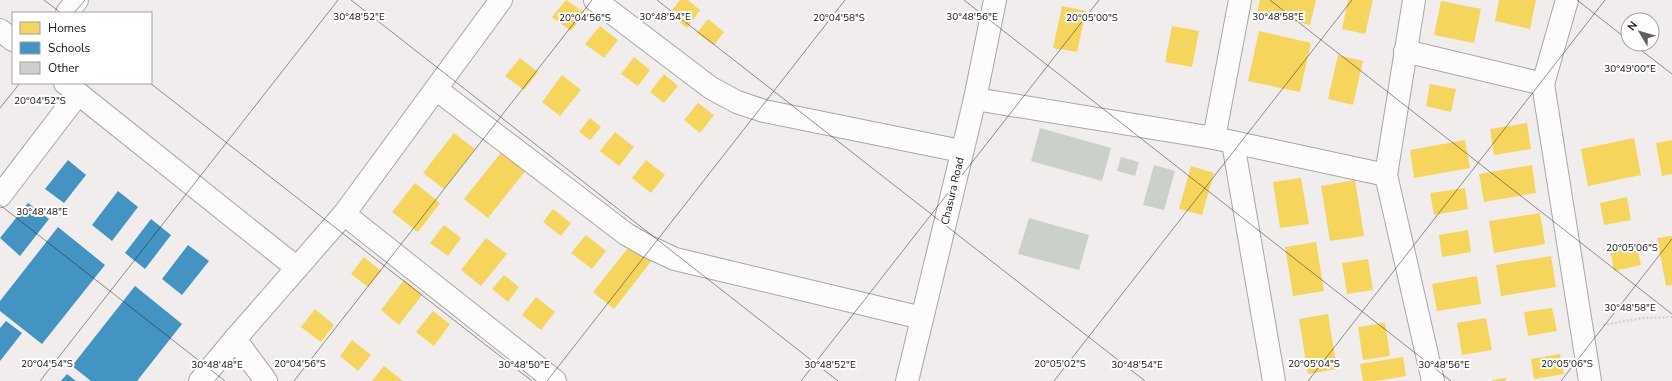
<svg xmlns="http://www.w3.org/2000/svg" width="1672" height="381" viewBox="0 0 1672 381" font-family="'Nunito Sans',sans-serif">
	<rect width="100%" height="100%" fill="#f2eded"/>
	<g fill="#f6d55c">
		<polygon points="566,0 585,13 571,31 552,17"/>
		<polygon points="680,0 688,0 700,10 687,28 669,14"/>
		<polygon points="1260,0 1316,0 1310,25 1257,13"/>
		<polygon points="1348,0 1373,0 1365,34 1342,29"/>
		<polygon points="1499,0 1536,0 1530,29 1495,21"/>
		<polygon points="1441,1 1481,9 1474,43 1434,35"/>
		<polygon points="1062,6 1086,11 1077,52 1053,48"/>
		<polygon points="708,19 724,32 714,45 697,33"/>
		<polygon points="600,26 618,40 604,58 585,44"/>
		<polygon points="1172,26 1199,31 1192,67 1165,62"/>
		<polygon points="1259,31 1311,43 1300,92 1248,81"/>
		<polygon points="1338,55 1363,61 1353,105 1328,99"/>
		<polygon points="634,57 650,70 638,86 621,74"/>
		<polygon points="520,58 538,72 524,90 505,76"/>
		<polygon points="664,74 678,86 664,103 650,92"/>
		<polygon points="562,75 581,90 560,116 542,102"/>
		<polygon points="1430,84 1456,89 1451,112 1426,106"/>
		<polygon points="698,103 714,115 700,133 684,120"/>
		<polygon points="590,118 601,127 590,140 579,132"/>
		<polygon points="1527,123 1531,149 1494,155 1490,129"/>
		<polygon points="615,132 634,147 619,166 600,151"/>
		<polygon points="454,133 475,149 444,189 423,173"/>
		<polygon points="1634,138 1641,175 1588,186 1581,149"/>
		<polygon points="1465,140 1470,168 1414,178 1410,150"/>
		<polygon points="1672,140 1672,174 1662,176 1656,143"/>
		<polygon points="503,150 527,169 488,218 464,199"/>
		<polygon points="646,160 665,175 651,193 632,178"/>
		<polygon points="1532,165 1536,193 1484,202 1479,174"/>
		<polygon points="1191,166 1214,173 1202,215 1179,209"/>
		<polygon points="1301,178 1309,224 1280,228 1273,182"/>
		<polygon points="1355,180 1364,236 1330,241 1321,186"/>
		<polygon points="415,183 440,203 418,232 392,212"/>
		<polygon points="1465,188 1468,209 1434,215 1430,193"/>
		<polygon points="1627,197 1631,220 1604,225 1600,203"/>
		<polygon points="553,209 571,223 561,236 543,222"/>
		<polygon points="1540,213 1545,244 1494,253 1489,221"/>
		<polygon points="444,225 461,238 448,256 430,243"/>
		<polygon points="1468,230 1471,252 1442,257 1439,235"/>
		<polygon points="586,235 606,251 592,269 571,253"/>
		<polygon points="1672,236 1672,285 1666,286 1657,238"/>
		<polygon points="486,238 507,254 481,286 461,270"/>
		<polygon points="1316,242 1324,291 1293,296 1285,247"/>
		<polygon points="632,243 653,259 614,309 593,292"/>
		<polygon points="1636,243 1641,265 1614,271 1610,248"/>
		<polygon points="1551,256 1556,287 1501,296 1496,265"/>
		<polygon points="364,257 381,271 368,287 351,274"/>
		<polygon points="1368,259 1373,290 1347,294 1342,263"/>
		<polygon points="504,275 519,287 508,302 492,289"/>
		<polygon points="1477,276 1481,304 1437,311 1432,284"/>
		<polygon points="404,280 422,295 399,325 381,310"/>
		<polygon points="536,297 555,312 541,330 522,315"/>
		<polygon points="1552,308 1557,331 1528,336 1524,312"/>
		<polygon points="315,309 334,325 321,342 301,327"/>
		<polygon points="433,311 450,324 434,346 416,332"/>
		<polygon points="1328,314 1337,369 1308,374 1299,319"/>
		<polygon points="1486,318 1492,350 1462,355 1457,323"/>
		<polygon points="1385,323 1390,356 1363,360 1358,327"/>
		<polygon points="352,340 371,355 358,371 340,356"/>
		<polygon points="1560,354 1564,374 1534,379 1531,359"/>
		<polygon points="1403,357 1406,376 1376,381 1363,381 1360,364"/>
		<polygon points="384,366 403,381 372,381"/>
		<polygon points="1506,378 1506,381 1492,381 1492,380"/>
	</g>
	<g fill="#4393c3">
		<polygon points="68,160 86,175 64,203 45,189"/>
		<polygon points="118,191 138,207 112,241 92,225"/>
		<polygon points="28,203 49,219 20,256 0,238"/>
		<polygon points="151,219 171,235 145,269 125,253"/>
		<polygon points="58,227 105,265 42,344 0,311 0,301"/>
		<polygon points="188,245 209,261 182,295 162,279"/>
		<polygon points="135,286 182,324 137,381 91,381 72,366"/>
		<polygon points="6,321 22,333 0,361 0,328"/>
		<polygon points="67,374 76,381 61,381"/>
	</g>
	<g fill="#cbd0cb">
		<polygon points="1040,128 1111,148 1102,181 1031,161"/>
		<polygon points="1121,157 1139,162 1135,176 1117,171"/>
		<polygon points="1154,165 1175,171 1164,210 1143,205"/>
		<polygon points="1029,218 1089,235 1079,270 1018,254"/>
	</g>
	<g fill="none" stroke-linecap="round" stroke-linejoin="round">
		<g stroke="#a9a6a6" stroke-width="24">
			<g id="minor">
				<polyline points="595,0 711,88 737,102 764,111 961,151"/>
				<polyline points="67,13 77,0"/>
				<polyline points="0,30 13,40"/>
				<polyline points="1405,51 1543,84 1567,0"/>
				<polyline points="65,83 297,268"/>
				<polyline points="1543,84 1590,381"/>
				<polyline points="436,89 626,234 647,246 675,259 922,318"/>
				<polyline points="975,99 1214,138 1386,175 1414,0"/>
				<polyline points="1214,138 1240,0"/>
				<polyline points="1233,143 1274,381"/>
				<polyline points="1386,175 1433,381"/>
				<polyline points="0,196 78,94"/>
				<polyline points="344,214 555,381"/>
				<polyline points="200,381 235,339"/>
				<polyline points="266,381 235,339 344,214 501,0"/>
				<polyline points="907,381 975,99 995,0"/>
			</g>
		</g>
		<polyline stroke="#d3d1d1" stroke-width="2.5" stroke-dasharray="2 2" stroke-linecap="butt" points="1603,325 1643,318 1672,317"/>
		<use href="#minor" stroke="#fdfcfc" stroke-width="22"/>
	</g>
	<path fill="none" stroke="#161313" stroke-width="1" stroke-opacity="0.45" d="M44 0 61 13M351 0 838 381M657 0 1145 381M964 0 1451 381M1270 0 1672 314M1577 0 1628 40M74 13 85 0M1633 44 1672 74M150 83 532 381M0 108 20 83M0 205 225 381M40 381 338 0M294 381 592 0M547 381 845 0M801 381 1099 0M1054 381 1352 0M1308 381 1605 0M1561 381 1672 239"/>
	<g text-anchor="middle" stroke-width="4" stroke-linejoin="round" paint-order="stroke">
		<g font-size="11" fill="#161313" stroke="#fff">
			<text transform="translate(952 191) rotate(-77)" y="4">Chasura Road</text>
		</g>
	</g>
	<g font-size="10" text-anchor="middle" fill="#161313" stroke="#fff" stroke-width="4" stroke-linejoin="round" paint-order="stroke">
		<text x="359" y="20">30°48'52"E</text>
		<text x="665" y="20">30°48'54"E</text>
		<text x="972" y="20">30°48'56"E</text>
		<text x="1278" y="20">30°48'58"E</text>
		<text x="1092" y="21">20°05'00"S</text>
		<text x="585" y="21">20°04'56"S</text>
		<text x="839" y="21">20°04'58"S</text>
		<text x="1630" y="72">30°49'00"E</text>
		<text x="40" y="104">20°04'52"S</text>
		<text x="42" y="215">30°48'48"E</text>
		<text x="1632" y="251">20°05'06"S</text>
		<text x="1630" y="311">30°48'58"E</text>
		<text x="47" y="367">20°04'54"S</text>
		<text x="300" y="367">20°04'56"S</text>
		<text x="1060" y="367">20°05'02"S</text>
		<text x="1314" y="367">20°05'04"S</text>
		<text x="1567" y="367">20°05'06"S</text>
		<text x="217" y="368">30°48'48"E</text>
		<text x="524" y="368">30°48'50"E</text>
		<text x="830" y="368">30°48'52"E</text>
		<text x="1137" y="368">30°48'54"E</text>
		<text x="1444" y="368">30°48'56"E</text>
	</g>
	<rect x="12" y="12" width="140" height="72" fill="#ffffff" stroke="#a2a1a1"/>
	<rect x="20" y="22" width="20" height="12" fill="#f6d55c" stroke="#a2a1a1"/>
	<text x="48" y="32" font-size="12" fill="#161313">Homes</text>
	<rect x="20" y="42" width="20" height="12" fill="#4393c3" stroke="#a2a1a1"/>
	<text x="48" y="52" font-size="12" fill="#161313">Schools</text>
	<rect x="20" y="62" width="20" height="12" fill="#cbd0cb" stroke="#a2a1a1"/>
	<text x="48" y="72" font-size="12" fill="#161313">Other</text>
	<g transform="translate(1640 32) rotate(308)"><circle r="19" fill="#ffffff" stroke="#a2a1a1"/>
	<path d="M0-3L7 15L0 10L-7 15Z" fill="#635f5f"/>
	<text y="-6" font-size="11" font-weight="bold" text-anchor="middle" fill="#161313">N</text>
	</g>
</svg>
